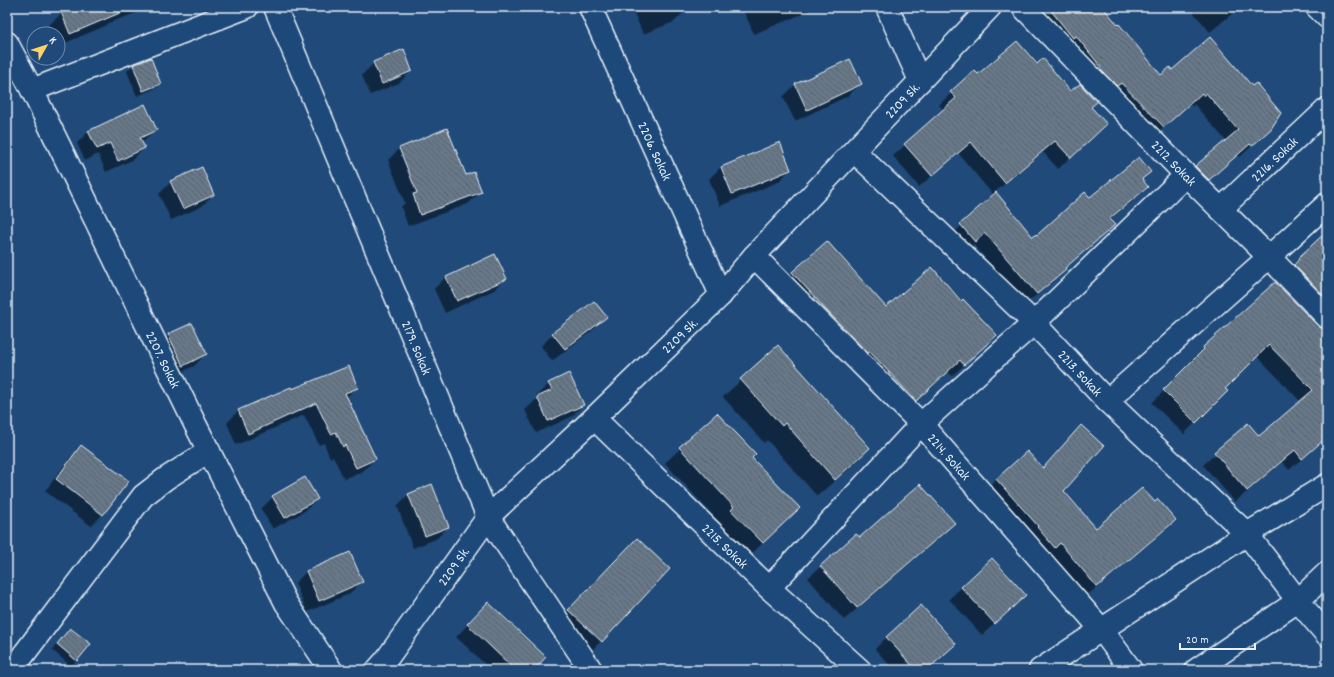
<svg xmlns="http://www.w3.org/2000/svg" width="1334" height="677" viewBox="0 0 1334 677" font-family="Dekko,sans-serif">
	<defs>
		<pattern id="building-back-hatch" width="6" height="6" patternUnits="userSpaceOnUse"><rect width="6" height="6" fill="#687888"/><path d="M-1 5l2 2M0 0l6 6M5-1l2 2" fill="none" stroke="#59626c"/></pattern>
	</defs>
	<rect width="100%" height="100%" fill="#1f4a7a"/>
	<filter id="ink" filterUnits="userSpaceOnUse"><feTurbulence type="fractalNoise" baseFrequency=".025" numOctaves="2"/><feDisplacementMap in="SourceGraphic" scale="8" xChannelSelector="R" yChannelSelector="G"/><feConvolveMatrix kernelMatrix="1 2 1 2 8 2 1 2 1" color-interpolation-filters="sRGB"/></filter>
	<g filter="url(#ink)">
		<g fill="#0007">
			<polygon points="61,7 153,7 108,23 105,26 58,46 58,34 53,34 49,25 63,12"/>
			<polygon points="637,7 685,7 686,10 674,22 643,34 634,13 638,10"/>
			<polygon points="749,7 812,7 807,12 754,34 744,12"/>
			<polygon points="1043,7 1104,7 1160,77 1170,69 1270,129 1240,157 1238,155 1196,191 1184,179 1226,141 1194,104 1192,107 1190,104 1152,138 1034,16"/>
			<polygon points="1199,7 1240,7 1210,32 1193,12"/>
			<polygon points="849,60 860,84 848,96 795,121 783,97 795,85"/>
			<polygon points="374,63 411,71 399,83 370,95 362,75"/>
			<polygon points="133,65 160,84 154,89 137,96 127,71"/>
			<polygon points="1037,65 1070,93 1090,107 1106,124 1058,169 1043,152 995,192 1033,238 1090,198 1149,172 1141,180 1147,187 1135,199 1109,220 1101,237 1064,269 1053,282 1024,305 973,244 963,253 949,237 994,196 958,153 919,187 893,156 944,110 939,105 974,71 978,75"/>
			<polygon points="7,123 13,137 7,144"/>
			<polygon points="156,130 142,143 144,148 132,160 106,172 98,154 85,161 77,143 89,131"/>
			<polygon points="780,144 790,170 778,182 720,206 709,179 721,167"/>
			<polygon points="400,148 480,192 468,204 408,226 401,207 405,203 388,160"/>
			<polygon points="171,182 213,195 201,207 171,220 159,194"/>
			<polygon points="7,192 10,199 7,203"/>
			<polygon points="1327,232 1327,326 1287,270"/>
			<polygon points="495,255 505,278 494,290 445,313 434,289 446,277"/>
			<polygon points="793,273 886,308 984,347 952,376 948,372 903,412 781,284"/>
			<polygon points="594,302 605,317 594,329 552,361 541,346 553,334"/>
			<polygon points="1318,327 1324,330 1327,330 1327,437 1289,470 1282,462 1235,502 1203,465 1248,425 1259,438 1301,402 1257,356 1224,389 1227,391 1184,434 1152,403 1193,361 1192,360 1204,348"/>
			<polygon points="169,335 206,354 194,366 171,377 157,347"/>
			<polygon points="778,346 869,448 852,466 817,496 767,440 764,443 723,397"/>
			<polygon points="549,384 583,405 571,417 536,433 525,410 538,398 537,395"/>
			<polygon points="356,388 346,398 375,459 363,471 344,479 333,456 330,458 324,443 319,445 304,415 236,445 227,423 238,411 292,390"/>
			<polygon points="717,414 751,458 784,523 748,557 717,525 720,523 665,463"/>
			<polygon points="1081,427 1063,491 1096,530 1155,503 1175,520 1163,532 1084,598 984,491 996,479 1042,469"/>
			<polygon points="82,447 103,514 91,526 45,491 70,458"/>
			<polygon points="409,494 448,527 436,539 413,548 397,506"/>
			<polygon points="273,497 317,499 305,511 273,529 261,509"/>
			<polygon points="954,523 942,535 844,620 808,578 856,535 860,539"/>
			<polygon points="620,556 601,641 584,658 552,628"/>
			<polygon points="992,559 1013,607 982,635 949,599"/>
			<polygon points="307,571 361,582 349,594 307,612 295,583"/>
			<polygon points="476,616 533,670 491,670 456,637"/>
			<polygon points="65,635 77,660 71,666 52,650"/>
			<polygon points="887,637 943,656 927,670 894,670 875,649"/>
		</g>
		<g fill="url(#building-back-hatch)" stroke="#e8f1f8">
			<polygon points="72,7 134,7 70,34 61,12"/>
			<polygon points="1048,7 1103,7 1118,25 1119,24 1161,75 1170,67 1172,70 1210,37 1252,86 1256,83 1281,113 1271,129 1252,146 1250,144 1209,180 1195,166 1238,130 1206,93 1204,96 1202,93 1164,127 1121,83 1117,86 1099,68 1101,67 1076,36 1073,38"/>
			<polygon points="1017,41 1037,64 1043,58 1070,91 1080,84 1097,102 1091,107 1107,124 1071,158 1055,141 1005,183 971,142 932,176 904,144 956,98 950,92 974,70 978,74"/>
			<polygon points="404,49 412,71 382,84 373,62"/>
			<polygon points="151,58 161,84 143,91 133,65"/>
			<polygon points="850,59 862,84 807,110 795,84"/>
			<polygon points="145,104 157,130 140,138 145,148 118,161 110,143 97,149 88,131"/>
			<polygon points="447,128 466,175 474,172 482,192 420,215 413,194 417,193 399,148"/>
			<polygon points="780,142 791,170 732,194 721,167"/>
			<polygon points="1139,157 1151,172 1142,179 1148,187 1109,219 1115,225 1065,268 1066,270 1037,294 985,233 975,242 960,224 996,192 1033,237 1036,234 1037,235 1085,192 1090,197"/>
			<polygon points="202,167 214,195 183,209 170,181"/>
			<polygon points="1327,231 1327,299 1294,265 1299,259 1298,258"/>
			<polygon points="827,241 886,307 932,267 961,301 963,299 997,335 964,365 960,360 916,401 870,352 868,353 826,310 792,272"/>
			<polygon points="495,254 507,279 457,301 446,277"/>
			<polygon points="1275,282 1318,326 1323,329 1327,329 1327,437 1302,459 1295,450 1247,491 1214,452 1248,423 1259,436 1313,390 1269,345 1225,389 1228,391 1196,423 1163,390 1204,349 1203,347"/>
			<polygon points="594,301 607,317 565,349 552,333"/>
			<polygon points="192,323 207,354 183,366 168,334"/>
			<polygon points="778,345 870,448 835,480 785,423 782,426 740,379"/>
			<polygon points="349,366 358,388 345,393 376,459 356,468 345,445 343,447 336,432 331,434 316,403 248,434 238,410 291,387 292,389"/>
			<polygon points="569,373 584,405 548,421 537,397 552,390 548,383"/>
			<polygon points="717,413 756,454 752,458 800,508 763,543 731,510 734,507 679,447"/>
			<polygon points="1081,425 1104,446 1064,491 1096,528 1142,488 1155,502 1158,499 1176,520 1097,587 1060,543 1055,548 1037,527 1038,526 996,479 1027,451 1043,468"/>
			<polygon points="81,445 129,481 103,515 56,479"/>
			<polygon points="305,477 318,499 285,518 272,496"/>
			<polygon points="432,484 449,527 425,536 408,494"/>
			<polygon points="920,484 955,523 857,608 820,566 856,534 860,537"/>
			<polygon points="637,538 670,569 602,642 568,610"/>
			<polygon points="350,552 363,582 319,601 306,571"/>
			<polygon points="992,558 1026,595 995,624 961,587"/>
			<polygon points="488,602 546,657 534,670 515,670 467,624"/>
			<polygon points="921,605 956,644 927,670 916,670 886,637"/>
			<polygon points="70,628 91,644 77,661 57,644"/>
		</g>
		<g fill="none" stroke-linecap="round" stroke-linejoin="round">
			<g stroke="#e8f1f8" stroke-width="25">
				<g id="street">
					<path id="s1" d="M275 7 488 517 591 670"/>
					<path id="s2" d="M590 7 721 295"/>
					<polyline points="887,7 920,81"/>
					<path id="s3" d="M1023 7 1186 175 1269 257 1327 317"/>
					<polyline points="1317,7 1327,17"/>
					<path id="s4" d="M7 43 32 90 195 424 286 603 331 670"/>
					<polyline points="32,90 247,7"/>
					<path id="s5" d="M854 151 1034 323 1107 401 1247 534 1298 601 1327 635"/>
					<path id="s6" d="M1221 209 1327 109"/>
					<path id="s7" d="M754 256 921 424 1102 630 1131 670"/>
					<polyline points="1107,401 1269,257 1327,204"/>
					<path id="s8" d="M594 418 769 588 860 670"/>
					<polyline points="769,588 921,424 1034,323 1186,175"/>
					<polyline points="12,670 143,496 165,479 209,451"/>
					<path id="s9" d="M377 670 386 660 488 517 594 418 721 295 754 256 990 7"/>
					<polyline points="1040,670 1247,534 1327,485"/>
					<polyline points="1196,670 1298,601 1327,573"/>
				</g>
			</g>
			<use href="#street" stroke="#1f4a7a" stroke-width="22"/>
		</g>
	</g>
	<g text-anchor="middle" stroke-width="3.5" stroke-linejoin="round" paint-order="stroke">
		<g font-size="14" fill="#e8f1f8" stroke="#1f4a7a">
			<text dy="5" stroke="none"><textPath href="#s9" startOffset="777">2209 Sk.</textPath></text>
			<text dy="5" stroke="none"><textPath href="#s2" startOffset="158">2206. Sokak</textPath></text>
			<text dy="5" stroke="none"><textPath href="#s6" startOffset="73">2216. Sokak</textPath></text>
			<text dy="5" stroke="none"><textPath href="#s3" startOffset="217">2212. Sokak</textPath></text>
			<text dy="5" stroke="none"><textPath href="#s9" startOffset="453">2209 Sk.</textPath></text>
			<text dy="5" stroke="none"><textPath href="#s1" startOffset="369">2179. Sokak</textPath></text>
			<text dy="5" stroke="none"><textPath href="#s4" startOffset="353">2207. Sokak</textPath></text>
			<text dy="5" stroke="none"><textPath href="#s5" startOffset="317">2213. Sokak</textPath></text>
			<text dy="5" stroke="none"><textPath href="#s7" startOffset="280">2214. Sokak</textPath></text>
			<text dy="5" stroke="none"><textPath href="#s8" startOffset="183">2215. Sokak</textPath></text>
			<text dy="5" stroke="none"><textPath href="#s9" startOffset="129">2209 Sk.</textPath></text>
		</g>
	</g>
	<rect width="1334" height="677" fill="none" stroke="#1f4a7a" stroke-width="24"/>
	<rect x="12" y="12" width="1310" height="653" fill="none" stroke="#e8f1f8" stroke-width="1.5" filter="url(#ink)"/>
	<g transform="translate(46 46) rotate(51)"><circle r="19" fill="#1f4a7a" stroke="#6f8dac"/>
	<path d="M0-3L7 15L0 10L-7 15Z" fill="#ffd166"/>
	<text y="-6" font-size="11" font-weight="bold" text-anchor="middle" fill="#e8f1f8">K</text>
	</g>
	<path d="M1180 643v6h75v-6" fill="none" stroke="#e8f1f8" stroke-width="2"/>
	<text x="1186" y="643" font-size="12" fill="#e8f1f8" stroke="#1f4a7a" stroke-width="3" paint-order="stroke">20 m</text>
</svg>
